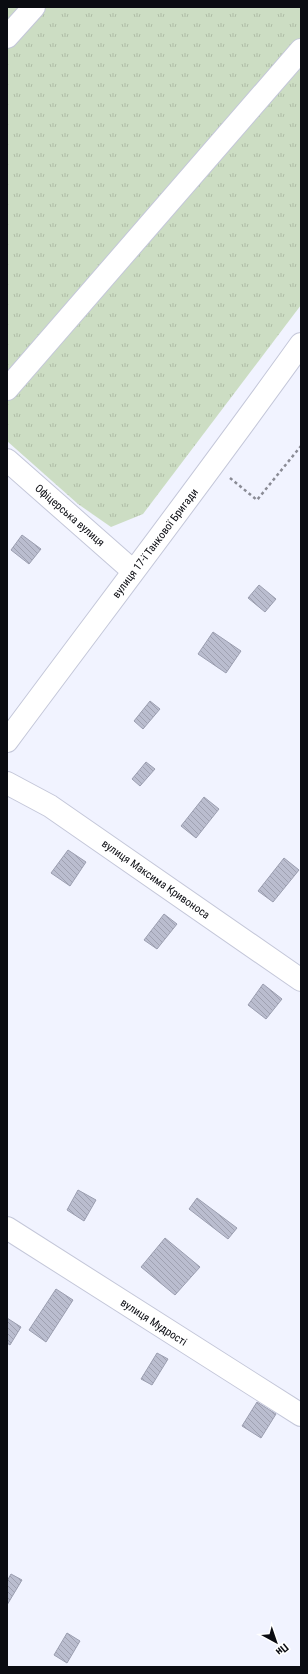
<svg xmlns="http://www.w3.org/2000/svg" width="308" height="1674" viewBox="0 0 308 1674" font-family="'Roboto Condensed',sans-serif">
	<defs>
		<pattern id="grass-tufts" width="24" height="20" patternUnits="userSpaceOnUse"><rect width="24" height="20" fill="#ccddc3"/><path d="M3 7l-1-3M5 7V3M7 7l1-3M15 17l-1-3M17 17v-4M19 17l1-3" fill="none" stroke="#aebca6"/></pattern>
		<pattern id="building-back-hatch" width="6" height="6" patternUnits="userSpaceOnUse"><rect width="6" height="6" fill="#babdcf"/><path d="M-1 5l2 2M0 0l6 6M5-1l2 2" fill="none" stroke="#9fa1b1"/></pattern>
	</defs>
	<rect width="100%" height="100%" fill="#f1f3ff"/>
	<polygon fill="url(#grass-tufts)" points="7,7 301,7 301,305 143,514 111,527 78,504 7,441"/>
	<g fill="url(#building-back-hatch)" stroke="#9b9eb0">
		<polygon points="22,535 41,549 29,564 11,550"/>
		<polygon points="259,585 276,599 265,612 248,598"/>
		<polygon points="213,632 241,651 226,673 198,654"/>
		<polygon points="150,701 160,709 143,729 134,721"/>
		<polygon points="146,762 155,769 140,786 132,779"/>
		<polygon points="204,797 219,809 196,838 181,826"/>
		<polygon points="68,850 86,862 70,886 51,873"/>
		<polygon points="284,858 299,870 273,902 258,891"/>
		<polygon points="164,914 177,924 157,949 144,940"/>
		<polygon points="263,984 282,999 266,1019 248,1005"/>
		<polygon points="78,1190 96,1200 84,1221 67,1210"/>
		<polygon points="197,1198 237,1228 228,1239 189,1209"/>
		<polygon points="165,1238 200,1267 175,1295 141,1267"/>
		<polygon points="56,1289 73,1300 46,1342 29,1330"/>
		<polygon points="7,1318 21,1327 10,1345 7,1343"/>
		<polygon points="157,1353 168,1359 152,1385 141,1379"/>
		<polygon points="257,1402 276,1414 261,1438 242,1426"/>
		<polygon points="11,1574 22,1580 7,1605 7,1581"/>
		<polygon points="67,1633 80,1641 67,1663 54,1655"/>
	</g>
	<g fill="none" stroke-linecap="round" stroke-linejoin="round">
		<g stroke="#c4c7d9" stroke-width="24">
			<g id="minor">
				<polyline points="7,37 34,7"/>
				<polyline points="7,389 301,50"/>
				<polyline points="7,460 133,571"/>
				<polyline points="7,783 50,806 301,980"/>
				<polyline points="7,1228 301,1415"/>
			</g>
		</g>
		<g stroke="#c4c7d9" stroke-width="24">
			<path id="major" d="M7 741C105 609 205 478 301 344"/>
		</g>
		<polyline stroke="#8a8b95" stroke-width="2.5" stroke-dasharray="3 3" stroke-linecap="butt" points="230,478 257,500 301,446"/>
		<use href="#minor" stroke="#fff" stroke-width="22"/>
		<use href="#major" stroke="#fff" stroke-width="22"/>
	</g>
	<g text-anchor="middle" stroke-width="3.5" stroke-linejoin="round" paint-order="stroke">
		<g font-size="11" fill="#0a0b11" stroke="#fff">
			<text transform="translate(70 515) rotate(41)" y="4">Офіцерська вулиця</text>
			<text transform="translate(155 543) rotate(-53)" y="4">вулиця 17-ї Танкової Бригади</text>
			<text transform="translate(156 879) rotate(35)" y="4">вулиця Максима Кривоноса</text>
			<text transform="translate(154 1322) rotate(33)" y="4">вулиця Мудрості</text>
		</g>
	</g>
	<rect width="308" height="1674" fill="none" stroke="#0a0b11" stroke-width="16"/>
	<g transform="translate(276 1642) rotate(140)" stroke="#ffffff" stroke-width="3" paint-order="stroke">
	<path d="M0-3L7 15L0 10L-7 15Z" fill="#0a0b11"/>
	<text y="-6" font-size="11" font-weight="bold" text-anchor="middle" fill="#0a0b11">Пн</text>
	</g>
</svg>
